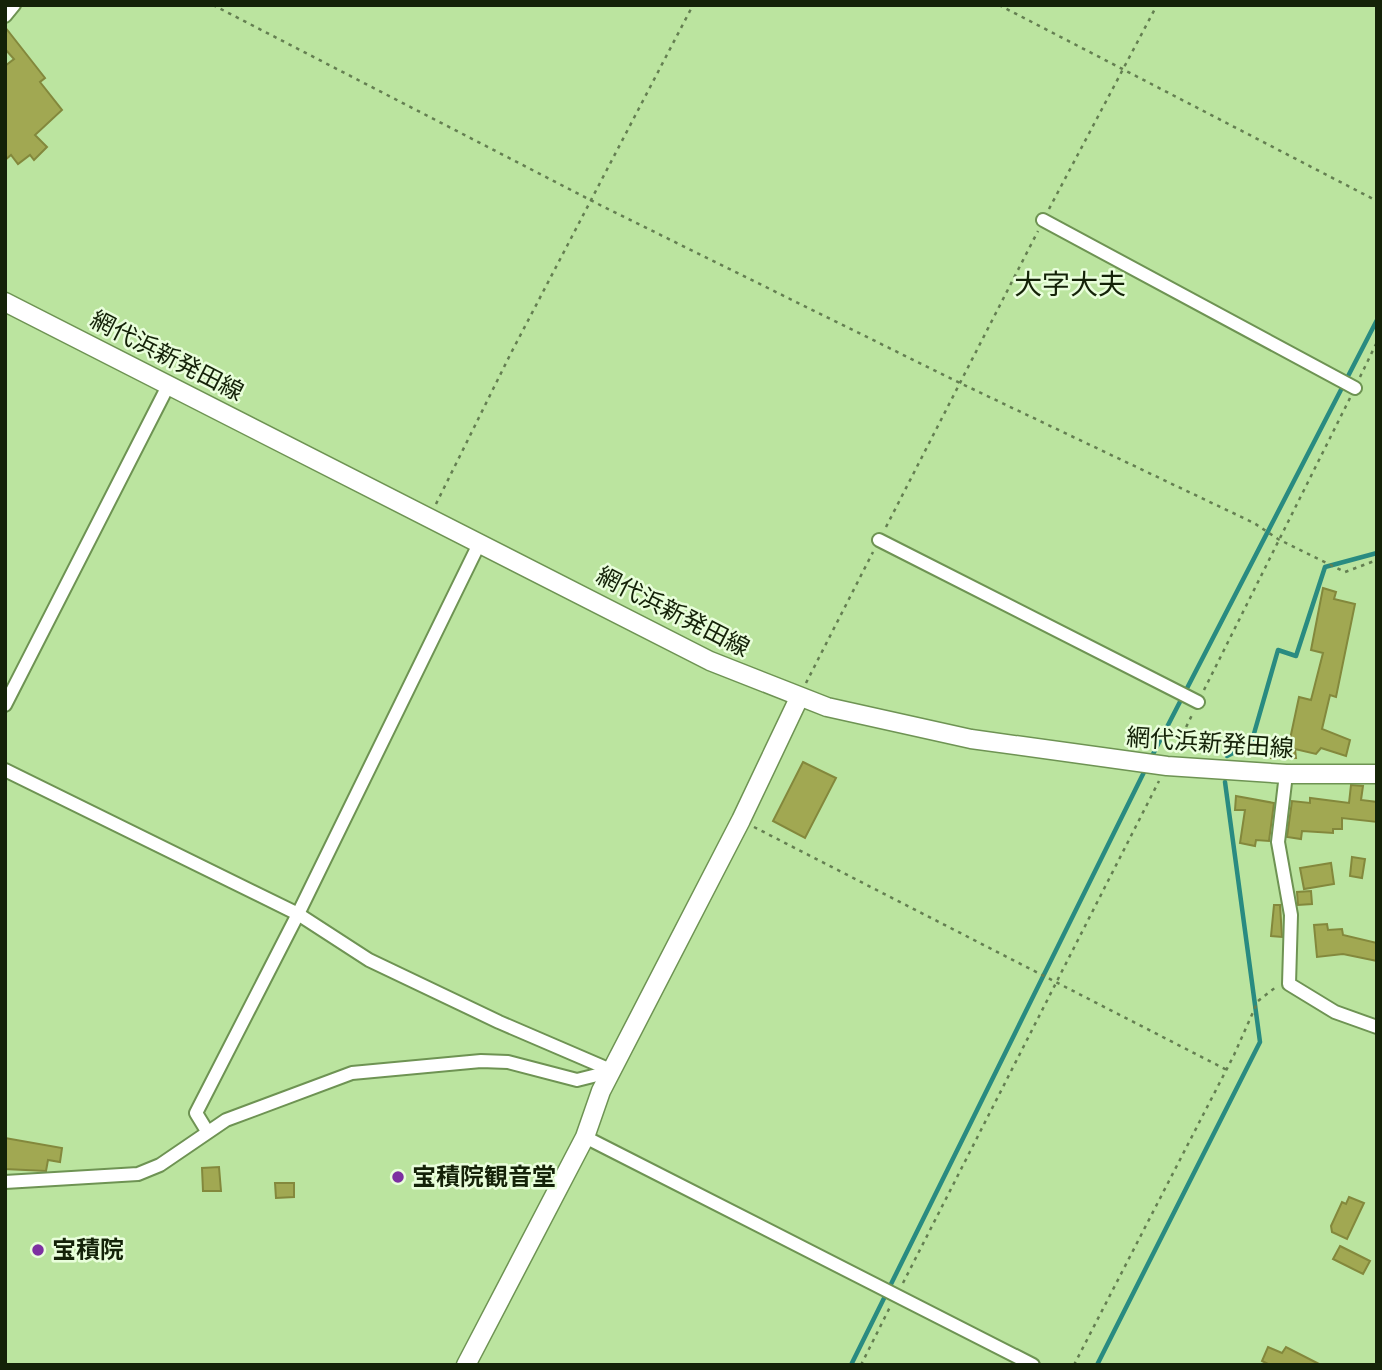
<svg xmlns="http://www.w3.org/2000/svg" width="1382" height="1370" viewBox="0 0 1382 1370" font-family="Signika,'Noto Sans JP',sans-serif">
	<rect width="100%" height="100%" fill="#bbe49f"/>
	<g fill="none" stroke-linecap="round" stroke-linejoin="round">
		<g stroke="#298b81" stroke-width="4.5">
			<polyline points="1227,756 1251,744 1278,650 1296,656 1325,567 1377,553"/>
			<polyline points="1151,758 1377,320"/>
			<polyline points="851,1365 1147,766"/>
			<polyline points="1097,1365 1260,1042 1225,782"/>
		</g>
	</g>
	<g fill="#a1a852" stroke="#83883c" stroke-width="2">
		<polygon points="5,27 45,78 40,82 62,110 35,135 47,147 34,160 30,155 18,164 11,155 5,160 5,66 14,59 5,49"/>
		<polygon points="1323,588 1336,592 1334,599 1355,604 1336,697 1330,695 1322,729 1350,740 1346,756 1321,748 1316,754 1295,749 1296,758 1271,758 1271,744 1289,744 1299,697 1311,700 1323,653 1311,650"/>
		<polygon points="803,762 836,778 805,838 773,821"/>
		<polygon points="1351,785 1363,786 1361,800 1377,802 1377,822 1342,818 1342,829 1333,829 1333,833 1302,831 1301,839 1287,837 1292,801 1310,803 1310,798 1349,803"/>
		<polygon points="1236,796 1274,803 1269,841 1256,840 1255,846 1240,843 1245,810 1235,810"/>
		<polygon points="1352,857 1365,859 1362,878 1350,876"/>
		<polygon points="1331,863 1334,884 1304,889 1300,868"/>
		<polygon points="1311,891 1312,904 1298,905 1297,892"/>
		<polygon points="1274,905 1280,905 1282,937 1271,936"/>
		<polygon points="1327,924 1328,930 1342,929 1343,935 1377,943 1377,961 1343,954 1317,957 1314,925"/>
		<polygon points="5,1138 62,1148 60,1162 48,1160 46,1171 5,1169"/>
		<polygon points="219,1167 221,1191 203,1191 202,1168"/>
		<polygon points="275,1183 294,1183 294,1197 276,1198"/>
		<polygon points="1349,1197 1364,1203 1347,1239 1332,1232 1331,1226 1342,1202 1346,1204"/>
		<polygon points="1340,1246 1370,1261 1363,1274 1333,1259"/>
		<polygon points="1268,1347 1282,1353 1286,1347 1321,1365 1270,1365 1262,1361"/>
	</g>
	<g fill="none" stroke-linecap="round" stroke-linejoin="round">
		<g stroke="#6e9353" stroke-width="16">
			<g id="street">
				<polyline points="5,16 14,5"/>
				<polyline points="1043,220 1355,388"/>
				<polyline points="879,540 1198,702"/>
				<polyline points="5,705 169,384"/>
				<polyline points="5,770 298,914 369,960 499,1022 613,1071"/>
				<polyline points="1286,774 1278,842 1291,915 1289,984 1335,1012 1377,1027"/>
				<polyline points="207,1131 196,1113 298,914 480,542"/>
				<polyline points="585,1137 1033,1365"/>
				<polyline points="5,1182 138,1174 160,1165 226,1120 352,1073 481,1061 508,1062 577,1080 613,1071"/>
			</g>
		</g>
		<g stroke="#6e9353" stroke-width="21">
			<g id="secondary">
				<polyline points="5,302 710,661 827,707 971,739 1167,766 1286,774 1377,774"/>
				<polyline points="466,1365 585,1137 601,1091 741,820 799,698"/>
			</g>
		</g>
		<g stroke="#647f51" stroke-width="2.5" stroke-dasharray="3.5 5" stroke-linecap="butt">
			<polyline points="213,5 602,206 960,383 1254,523 1278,539 1345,572 1377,560"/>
			<polyline points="999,5 1377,201"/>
			<polyline points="1049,209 1157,5"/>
			<polyline points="1360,377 1377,342"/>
			<polyline points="436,504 510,355 693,5"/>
			<polyline points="886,527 1038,231"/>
			<polyline points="806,683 873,552"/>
			<polyline points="1204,690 1350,398"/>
			<polyline points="1175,750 1192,715"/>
			<polyline points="754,827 1227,1070"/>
			<polyline points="903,1283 1159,781"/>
			<polyline points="861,1365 890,1307"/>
			<polyline points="1074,1365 1234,1055 1258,1001 1276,987"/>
		</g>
		<use href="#street" stroke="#fff" stroke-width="12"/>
		<use href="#secondary" stroke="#fff" stroke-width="18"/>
	</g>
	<g fill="#7d30a1" stroke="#e9fedb" stroke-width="2.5">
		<circle cx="398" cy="1177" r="7"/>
		<circle cx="38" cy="1250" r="7"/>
	</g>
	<g text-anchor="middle" stroke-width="5" stroke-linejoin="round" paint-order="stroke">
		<g font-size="24" fill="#142208" stroke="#e9fedb">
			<text transform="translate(167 356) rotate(27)" y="8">網代浜新発田線</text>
			<text transform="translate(673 612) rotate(27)" y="8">網代浜新発田線</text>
			<text transform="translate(1210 743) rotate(4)" y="8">網代浜新発田線</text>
		</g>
		<g font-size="24" font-weight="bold" fill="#142208" stroke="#e9fedb" text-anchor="start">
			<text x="412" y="1185">宝積院観音堂</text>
			<text x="52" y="1258">宝積院</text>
		</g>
		<g font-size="28" fill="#142208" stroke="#e9fedb">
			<text x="1070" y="294">大字大夫</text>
		</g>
	</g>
	<rect width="1382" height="1370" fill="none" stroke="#142208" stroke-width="14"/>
</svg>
